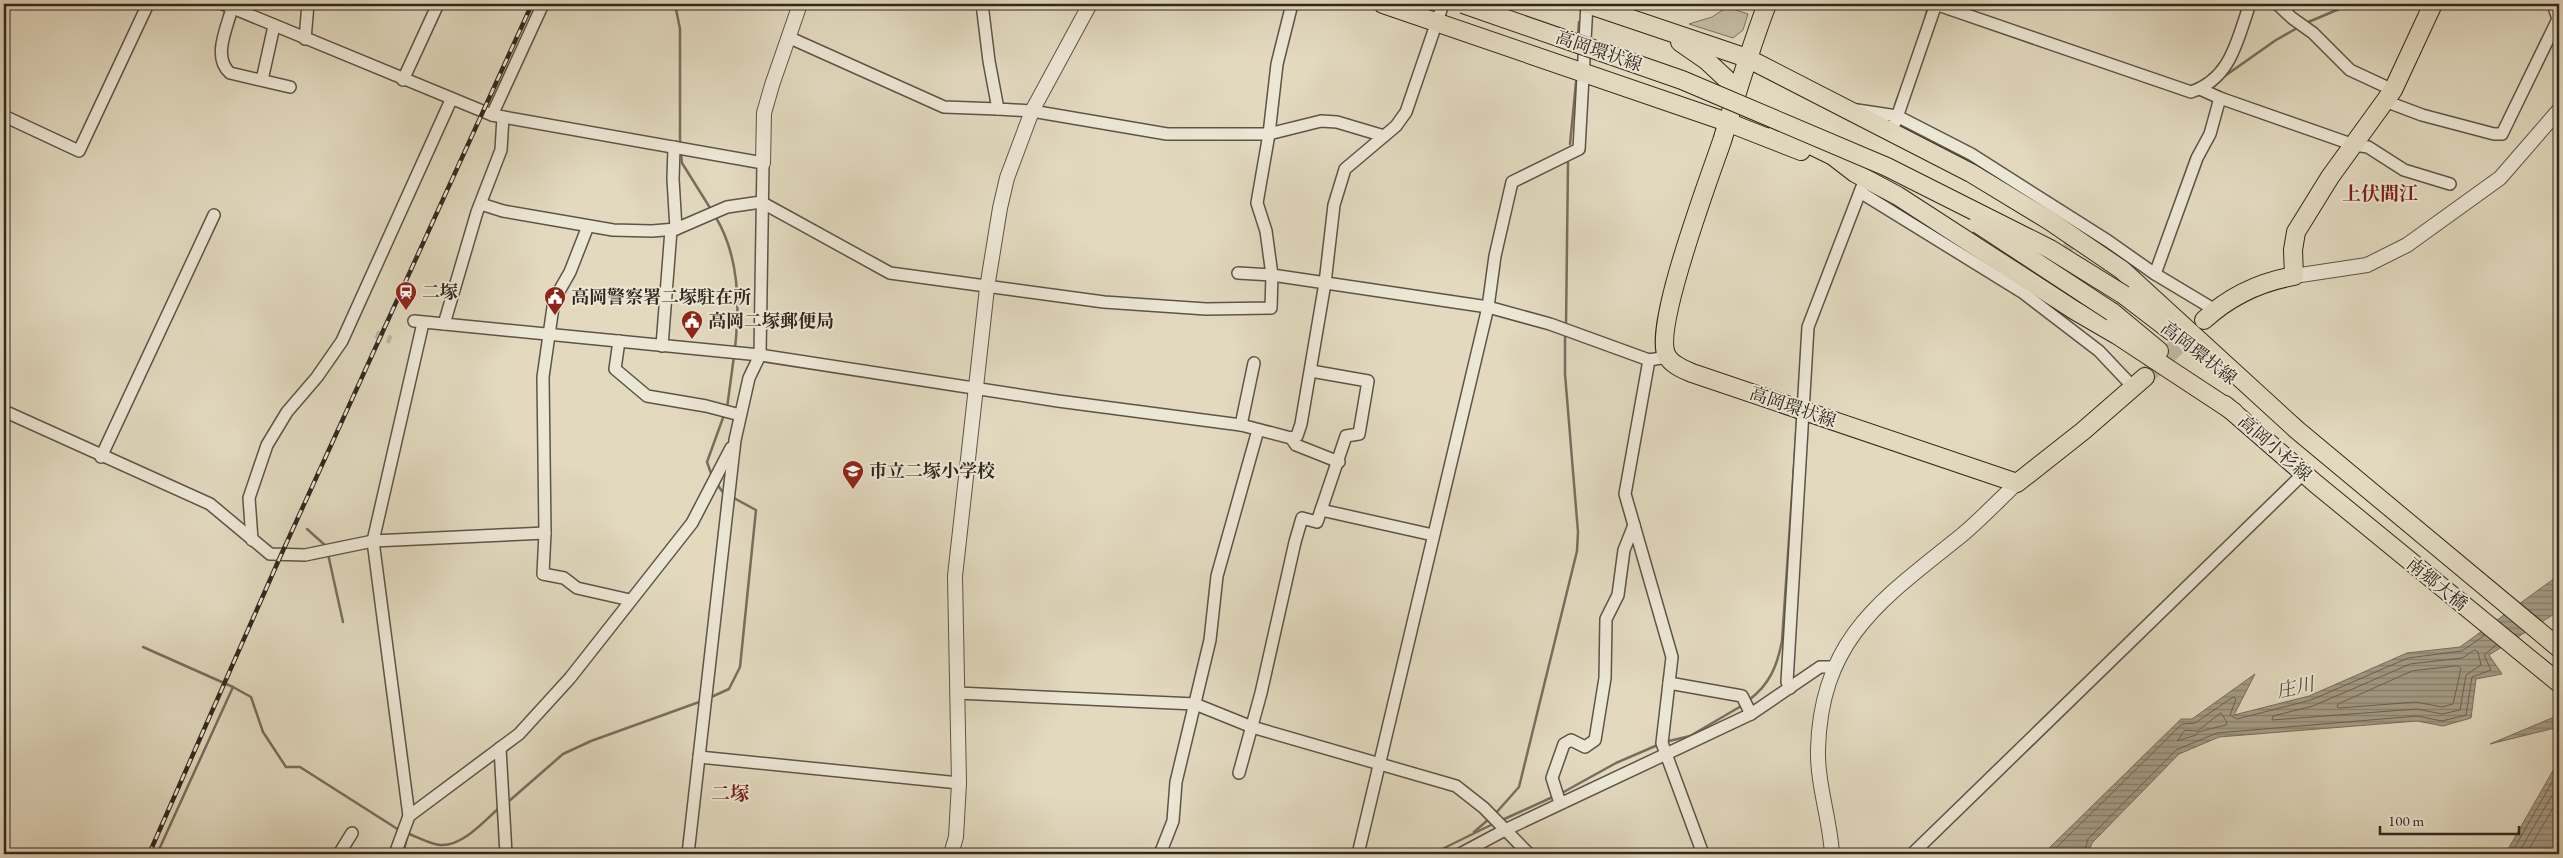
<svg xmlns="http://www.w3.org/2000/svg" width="2563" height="858" viewBox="0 0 2563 858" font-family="'EB Garamond','Noto Serif JP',serif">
	<defs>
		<pattern id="water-rules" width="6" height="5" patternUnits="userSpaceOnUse" patternTransform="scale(1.25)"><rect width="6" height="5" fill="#a69d88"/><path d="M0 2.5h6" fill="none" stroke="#88806f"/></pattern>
	</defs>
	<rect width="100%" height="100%" fill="#e2d9bf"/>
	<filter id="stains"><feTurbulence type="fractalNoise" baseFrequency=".004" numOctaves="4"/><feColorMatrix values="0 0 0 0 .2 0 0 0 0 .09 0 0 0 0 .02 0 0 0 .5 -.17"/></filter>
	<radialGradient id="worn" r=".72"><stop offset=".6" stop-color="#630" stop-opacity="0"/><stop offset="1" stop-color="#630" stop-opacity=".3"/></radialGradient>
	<polygon fill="#c4bba4" stroke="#7b7261" points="1727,7 1748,14 1743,30 1733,38 1689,24 1712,17"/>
	<g fill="url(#water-rules)" stroke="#786e5e">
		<polygon points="2559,575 2559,611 2489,655 2502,674 2476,679 2471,718 2443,726 2417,721 2219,737 2179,754 2092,843 2088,854 2043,854 2181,719 2192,719 2255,674 2234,715 2309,696 2407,653 2460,647"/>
		<polygon points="2559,715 2559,727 2490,744"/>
		<polygon points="2559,760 2559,854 2505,854 2507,851"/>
	</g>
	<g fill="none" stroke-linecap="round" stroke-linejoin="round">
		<g stroke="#6c6253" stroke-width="1">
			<polygon points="2475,650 2478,652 2481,665 2466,675 2460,710 2442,714 2417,709 2272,720 2273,716 2313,706 2410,664 2462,658"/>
			<polygon points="2458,666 2461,669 2453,704 2442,707 2416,702 2339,708 2337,707 2338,704 2412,671"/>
			<polygon points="2221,713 2227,722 2226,725 2198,732 2196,735 2177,741 2185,730 2197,731"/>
			<polyline points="2050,854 2182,724 2195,723 2233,697 2236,699 2230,715 2237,719 2311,700 2408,658 2462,651 2485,635"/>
			<polyline points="2084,854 2088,839 2176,750 2217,733 2417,716 2442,721 2466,715 2472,677 2491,670 2484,655 2496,645"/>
			<polyline points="2511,854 2559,770"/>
			<polyline points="2518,854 2559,783"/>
			<polyline points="2526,854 2559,798"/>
		</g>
		<g stroke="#786e5e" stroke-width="2.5">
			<polyline points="675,4 680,29 680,145"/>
			<polyline points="2306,23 2351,4"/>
			<polyline points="1923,26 1927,11 1931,12"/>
			<polyline points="1578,37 1579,22"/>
			<polyline points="2222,78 2276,40 2299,27"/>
			<polyline points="1895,105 1900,92"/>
			<polyline points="1570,144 1576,82"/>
			<polyline points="681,153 682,163 712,211"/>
			<path d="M715 216C739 255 740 303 735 348"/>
			<polyline points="1566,326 1568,163"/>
			<polyline points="1801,357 1803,330"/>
			<polyline points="727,408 734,356"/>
			<polyline points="712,476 707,462 724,415"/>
			<polyline points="717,484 724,494"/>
			<polyline points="307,529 326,546"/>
			<polyline points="328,554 343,622"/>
			<polyline points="143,647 233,687"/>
			<polyline points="709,698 729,689 740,667 756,510 732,497"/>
			<path d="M1749 700C1770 684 1777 666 1782 641L1797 422"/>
			<polyline points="1665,742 1690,736 1743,705"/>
			<polyline points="1560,794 1616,763 1660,744"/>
			<polyline points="508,802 563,754 591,741 702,701"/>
			<polyline points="1495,814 1519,787 1577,551 1578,532 1565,374 1565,334"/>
			<polyline points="1500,821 1555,796"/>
			<polyline points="1474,832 1489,819"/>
			<path d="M407 833C417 837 430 844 440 845 462 847 484 821 499 808"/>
			<polyline points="157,854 233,687 251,697 263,732 286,767 300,767 399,830"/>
			<polyline points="403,854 408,834"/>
			<polyline points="1432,854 1493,824"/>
		</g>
		<polyline stroke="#bfb69f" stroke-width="8" stroke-dasharray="8 4" stroke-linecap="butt" points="376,334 391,340"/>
		<polyline stroke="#bfb69f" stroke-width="11" stroke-dasharray="11 5.5" stroke-linecap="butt" points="2054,259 2082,235"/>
		<polyline stroke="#bfb69f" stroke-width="18" stroke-dasharray="18 9" stroke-linecap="butt" points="2145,377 2202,322"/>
		<g stroke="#5e5446" stroke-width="14">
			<g id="minor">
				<polyline points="223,4 492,115 763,163 760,355 749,378 735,440 688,854"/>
				<polyline points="982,4 989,61 998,109 1032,111 1167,134 1269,134 1321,121 1337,122 1384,136"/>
				<path d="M1935 4 2191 92C2232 78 2237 39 2250 4"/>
				<polyline points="2277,4 2292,18 2313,33 2350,70 2393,90"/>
				<path d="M232 8C227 28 212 57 230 73L290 87"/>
				<polyline points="788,37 944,107 998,109"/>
				<polyline points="305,39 308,4"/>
				<polyline points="262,80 274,26"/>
				<polyline points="403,80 438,4"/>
				<polyline points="2200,89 2220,98 2354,145 2368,147 2404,170 2450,184"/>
				<polyline points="2385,101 2422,115 2494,134 2502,134 2558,19 2553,4"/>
				<polyline points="1857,110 1897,116 1971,154 2108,241 2155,274 2215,310"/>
				<polyline points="492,115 543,4"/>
				<polyline points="4,116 79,151 148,4"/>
				<polyline points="1895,123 1936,4"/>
				<polyline points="674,147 673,179 676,229"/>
				<polyline points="1860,192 2022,292 2099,351 2134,388"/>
				<polyline points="481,204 503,211 613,230 652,231 676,229 727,207 761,202 890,273 1104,302 1206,309 1271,308 1272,275 1266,231 1257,203 1269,134 1277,64 1292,4"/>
				<polyline points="588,226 570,272 554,300 543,377 545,533 543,574 564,578 577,588 630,600"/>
				<polyline points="1238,273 1272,275 1488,307 1550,324 1649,360 1667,357"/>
				<polyline points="2155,274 2197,158 2210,134 2220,98"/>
				<polyline points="414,321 760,355 1058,401 1241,425 1291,438 1297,436 1301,424 1325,283 1334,205 1345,169 1396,126 1406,112 1443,4"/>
				<polyline points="444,324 477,212 501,150 503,117"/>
				<polyline points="619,341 615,369 647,396 706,406 740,415"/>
				<polyline points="662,346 671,230"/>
				<polyline points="1649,360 1625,494 1672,657 1662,743 1703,854"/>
				<polyline points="4,411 210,504 270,554 305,555 373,541 545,533"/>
				<polyline points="1241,425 1254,363"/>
				<polyline points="1291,438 1296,445 1339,462"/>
				<polyline points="101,457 214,215"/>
				<polyline points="1321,510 1433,535"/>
				<polyline points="252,540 249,498 267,445 287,412 317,377 342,341 451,100"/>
				<polyline points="1669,683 1742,696 1751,714"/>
				<polyline points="1790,688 1787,682 1808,327 1865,179"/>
				<polyline points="957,693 1195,704 1252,727 1456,786 1484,808 1529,854"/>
				<polyline points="500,748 506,854"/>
				<polyline points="699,757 959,783"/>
				<polyline points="1239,773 1261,693 1295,542 1302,518 1317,522 1346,436 1359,434 1368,381 1311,371"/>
				<polyline points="1560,803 1552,778 1564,744 1571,740 1585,747 1595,740 1605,678 1606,619 1618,595 1624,550 1634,525"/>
				<polyline points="409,816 373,541 423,323"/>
				<polyline points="339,854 352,833"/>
				<polyline points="395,854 409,816 519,734 570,678 692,523 731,448"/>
				<polyline points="1160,854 1173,821 1176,782 1210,640 1217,576 1258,430"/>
				<polyline points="1358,854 1488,307 1495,256 1512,182 1579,149 1587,4"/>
				<polyline points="1460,854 1505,830 1751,714 1820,667 1835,667"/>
				<polyline points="1912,854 2304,473"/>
			</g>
		</g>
		<g stroke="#5e5446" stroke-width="16">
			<g id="tertiary">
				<polyline points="763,163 764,113 772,85 800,4"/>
				<polyline points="2294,276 2367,265 2407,245 2500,178 2559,110"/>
				<polyline points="951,854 956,837 959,783 955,576 987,288 1000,208 1007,178 1032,111 1090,4"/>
				<path d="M1832 854C1830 819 1817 784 1818 749 1821 637 1884 598 1962 535 1981 519 1999 500 2017 483"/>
			</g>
		</g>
		<g stroke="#32281e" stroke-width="20">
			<g id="primary">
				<polyline points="1383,4 1727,122 1801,151"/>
				<polyline points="1587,4 1747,58 1971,173 2050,221 2122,270 2297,430 2559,648"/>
				<path d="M1767 4C1750 49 1736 95 1722 141 1710 176 1652 329 1667 356 1672 365 1683 369 1692 373L2017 483 2083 431 2145 377"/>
				<polyline points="1680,42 1706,60 1737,89"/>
				<polyline points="1778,129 1833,156 1855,173 1898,196 2074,310 2117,335 2234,412"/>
				<polyline points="2124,295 2171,331"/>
				<polyline points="2112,312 2159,351"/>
				<path d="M2204 320C2230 296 2260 282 2294 276L2293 250 2296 232 2330 177 2393 90 2433 4"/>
				<polyline points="2225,405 2316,484 2559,683"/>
			</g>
		</g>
		<use href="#minor" stroke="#ece6d5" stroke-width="11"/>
		<use href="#tertiary" stroke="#ece6d5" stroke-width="14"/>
		<use href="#primary" stroke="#e2d9bf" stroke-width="18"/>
		<g stroke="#32281e" stroke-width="4.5">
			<polyline id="rail" points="149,854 281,555 532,4"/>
		</g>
		<use href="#rail" stroke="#ece6d5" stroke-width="2.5" stroke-dasharray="8" stroke-linecap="butt"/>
		<g stroke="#32281e" stroke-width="20" stroke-linecap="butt">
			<g id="primary-bridge">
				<polyline points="1463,4 1682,80 1887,167 2050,249 2124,295"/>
				<polyline points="1978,224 2112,312"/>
			</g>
		</g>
		<use href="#primary-bridge" stroke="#e2d9bf" stroke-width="18"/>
	</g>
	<defs>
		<g id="station-pin" transform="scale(1.125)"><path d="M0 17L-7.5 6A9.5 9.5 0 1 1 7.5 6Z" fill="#8f2418" stroke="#ece6d5"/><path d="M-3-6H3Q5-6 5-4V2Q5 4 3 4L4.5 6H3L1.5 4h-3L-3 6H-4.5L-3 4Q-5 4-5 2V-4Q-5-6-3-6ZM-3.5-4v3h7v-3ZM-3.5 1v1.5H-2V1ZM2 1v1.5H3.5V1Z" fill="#fff"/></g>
		<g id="civic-pin" transform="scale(1.125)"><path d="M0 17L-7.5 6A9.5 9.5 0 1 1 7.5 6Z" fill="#8f2418" stroke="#ece6d5"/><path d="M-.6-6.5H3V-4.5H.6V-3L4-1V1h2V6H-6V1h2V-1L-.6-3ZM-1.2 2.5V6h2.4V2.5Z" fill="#fff"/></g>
		<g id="school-pin" transform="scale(1.125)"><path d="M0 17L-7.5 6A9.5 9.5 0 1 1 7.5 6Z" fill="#8f2418" stroke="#ece6d5"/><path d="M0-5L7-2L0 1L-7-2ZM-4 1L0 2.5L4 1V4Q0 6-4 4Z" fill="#fff"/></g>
	</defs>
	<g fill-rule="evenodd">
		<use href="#station-pin" x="406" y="292"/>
		<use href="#civic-pin" x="555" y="297"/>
		<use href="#civic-pin" x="692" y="321"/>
		<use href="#school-pin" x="853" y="471"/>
	</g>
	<g text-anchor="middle" stroke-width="4" stroke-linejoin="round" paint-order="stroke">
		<g font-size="18" fill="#32281e" stroke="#ece6d5">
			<text transform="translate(1599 51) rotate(19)" y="6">高岡環状線</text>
			<text transform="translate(2199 353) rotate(38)" y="6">高岡環状線</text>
			<text transform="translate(1793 407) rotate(19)" y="6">高岡環状線</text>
			<text transform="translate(2275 448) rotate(41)" y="6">高岡小杉線</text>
			<text transform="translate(2437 584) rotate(39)" y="6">南郷大橋</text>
		</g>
		<g font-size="18" font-weight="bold" fill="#32281e" stroke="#ece6d5" text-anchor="start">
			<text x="422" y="298">二塚</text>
			<text x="571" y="303">高岡警察署二塚駐在所</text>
			<text x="708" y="327">高岡二塚郵便局</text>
			<text x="869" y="477">市立二塚小学校</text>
		</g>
		<g font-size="19" font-weight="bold" fill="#7a1f14" stroke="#ece6d5">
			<text x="2380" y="200">上伏間江</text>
			<text x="730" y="800">二塚</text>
		</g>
		<g font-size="19" font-style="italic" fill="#554b3e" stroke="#ece6d5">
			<text transform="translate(2295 687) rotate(-12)" y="7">庄川</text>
		</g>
	</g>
	<rect width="2563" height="858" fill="none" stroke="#e2d9bf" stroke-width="20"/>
	<rect x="5" y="5" width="2553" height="848" fill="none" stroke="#32281e" stroke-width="2.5"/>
	<rect x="10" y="10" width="2543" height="838" fill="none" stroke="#32281e"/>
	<path d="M2380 826v8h139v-8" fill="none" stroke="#32281e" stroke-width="2.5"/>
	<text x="2388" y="826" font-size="15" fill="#32281e" stroke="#ece6d5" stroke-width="4" paint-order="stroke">100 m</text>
	<rect width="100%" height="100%" filter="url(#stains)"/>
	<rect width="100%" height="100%" fill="url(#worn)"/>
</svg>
